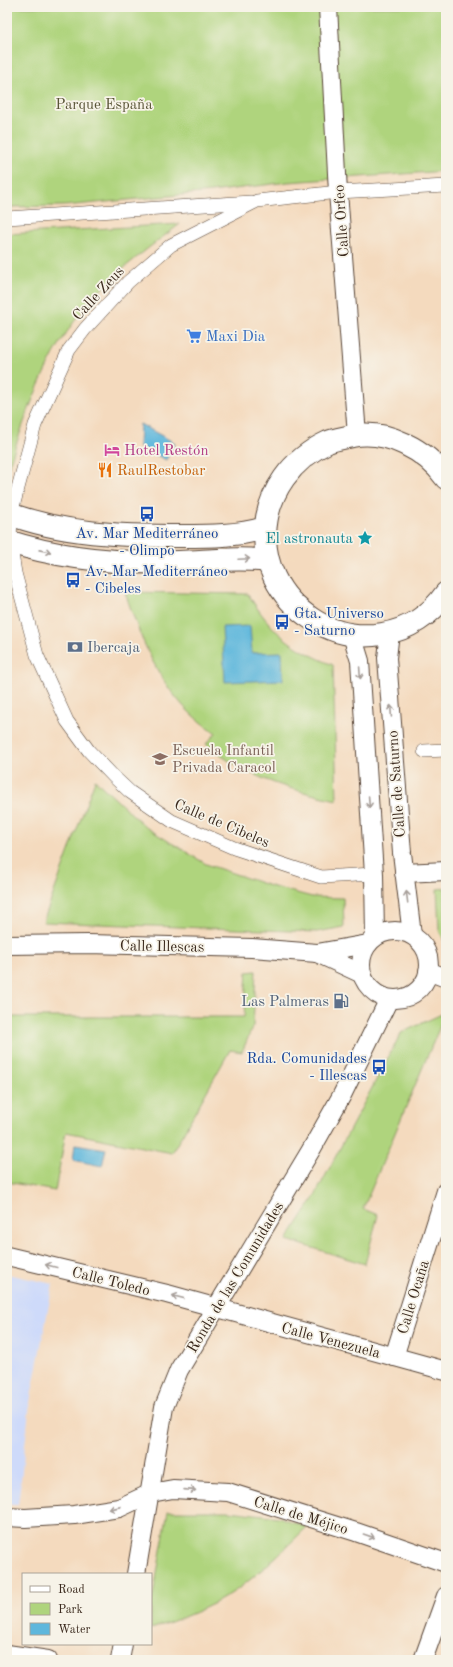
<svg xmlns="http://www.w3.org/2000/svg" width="453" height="1667" viewBox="0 0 453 1667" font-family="'Old Standard TT',serif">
	<rect width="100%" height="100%" fill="#f7f3e8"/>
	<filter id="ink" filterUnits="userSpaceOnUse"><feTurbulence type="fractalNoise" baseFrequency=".025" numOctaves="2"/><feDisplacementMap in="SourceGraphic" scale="8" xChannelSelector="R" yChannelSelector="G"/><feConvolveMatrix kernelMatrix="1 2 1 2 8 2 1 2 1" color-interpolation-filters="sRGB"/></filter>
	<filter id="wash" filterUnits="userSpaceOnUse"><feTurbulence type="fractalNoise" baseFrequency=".012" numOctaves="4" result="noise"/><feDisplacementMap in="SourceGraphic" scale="16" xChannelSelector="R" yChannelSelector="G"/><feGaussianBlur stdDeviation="0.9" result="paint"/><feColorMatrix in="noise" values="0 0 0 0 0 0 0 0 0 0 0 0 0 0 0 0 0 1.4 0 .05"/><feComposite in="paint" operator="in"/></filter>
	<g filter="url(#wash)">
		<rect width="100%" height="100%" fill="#f4dabe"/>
		<polygon fill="#cedafa" points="7,1274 53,1284 30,1402 18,1505 7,1503"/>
		<g fill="#afd47d" stroke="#757f4e">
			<polygon points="7,7 446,7 446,171 288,182 211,192 64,206 7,207"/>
			<path d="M180 224C151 246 122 267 97 294 51 342 29 405 9 466H7V234Z"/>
			<path d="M125 592 248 594C272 633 290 647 333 665L337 800C287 789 247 778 206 744L216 733C165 702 143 646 125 592Z"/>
			<polygon points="95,780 147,828 206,864 270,886 312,897 343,898 344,927 317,932 43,922"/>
			<polygon points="446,888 446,945 439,930 437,889"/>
			<polygon points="256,971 253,1026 242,1052 230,1050 172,1153 66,1132 55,1191 7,1182 7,1017 244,1017 247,972"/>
			<polygon points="446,1012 363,1209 378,1215 365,1264 287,1240 312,1201 401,1033"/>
			<path d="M168 1511H230L279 1517 307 1527C284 1549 261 1573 235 1591 210 1608 180 1619 151 1629V1607Z"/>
		</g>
		<g fill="#5fb7dc" stroke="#4d707d">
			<polygon points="140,424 175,443 166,460 139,446"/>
			<polygon points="250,626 252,653 282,652 283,680 225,682 222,627"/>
			<polygon points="75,1144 106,1149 102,1166 73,1160"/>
		</g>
	</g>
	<g filter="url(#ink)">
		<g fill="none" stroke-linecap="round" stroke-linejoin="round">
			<g stroke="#574436" stroke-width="14">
				<g id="pedestrian">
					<polyline points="7,218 251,202"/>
					<polyline points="424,751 446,750"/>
					<polyline points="374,874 321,877 234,848 172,821 130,792 114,777 89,751 67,721 37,655 15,573 10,541 11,514 35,425 69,350 85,329 128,282 171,245 257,201 338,192 446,186"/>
				</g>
			</g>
			<g stroke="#574436" stroke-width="20">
				<g id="minor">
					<polyline points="328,7 338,192 357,435"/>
					<polyline points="390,632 387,658 402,853 412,935"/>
					<polyline points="352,635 360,661 374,874 375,937"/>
					<polyline points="404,873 446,871"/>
					<circle cx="395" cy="965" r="34"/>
					<polyline points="7,945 88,944 252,948 317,953 368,944"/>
					<polyline points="317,953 362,974"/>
					<polyline points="428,971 446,978"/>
					<polyline points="7,1256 167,1294 446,1371"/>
					<polyline points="394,1357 446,1191"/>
					<polyline points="7,1517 25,1518 74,1515 119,1508 151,1493 173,1489 228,1492 356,1532 446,1563"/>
					<polyline points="136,1574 164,1407 179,1370 311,1150 342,1095 389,999"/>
					<polyline points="7,1654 48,1660"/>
					<polyline points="120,1660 123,1644"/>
					<polyline points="423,1660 446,1596"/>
				</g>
			</g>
			<g stroke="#574436" stroke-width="24">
				<g id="tertiary">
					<path d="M446 478C426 450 387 429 352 436 344 438 335 439 328 442 253 477 242 574 312 619 333 633 357 638 382 634 408 630 431 615 446 593"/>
					<path d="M7 513C62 534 122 536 181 536 209 536 238 536 265 528"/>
					<path d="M7 541C62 559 122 564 179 562 209 561 239 557 268 561"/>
				</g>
			</g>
			<use href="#pedestrian" stroke="#fff" stroke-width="13"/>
			<use href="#minor" stroke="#fff" stroke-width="18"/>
			<use href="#tertiary" stroke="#fff" stroke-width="22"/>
		</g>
		<defs><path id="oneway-shaft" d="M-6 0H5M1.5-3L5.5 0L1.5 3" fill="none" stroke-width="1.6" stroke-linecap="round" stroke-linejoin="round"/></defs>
		<g stroke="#a79f9a">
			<use href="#oneway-shaft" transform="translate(45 551) rotate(11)"/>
			<use href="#oneway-shaft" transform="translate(244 559) rotate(-3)"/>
			<use href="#oneway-shaft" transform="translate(360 673) rotate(86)"/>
			<use href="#oneway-shaft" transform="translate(391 711) rotate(-94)"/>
			<use href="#oneway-shaft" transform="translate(369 802) rotate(86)"/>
			<use href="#oneway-shaft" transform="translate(407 897) rotate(-97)"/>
			<use href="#oneway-shaft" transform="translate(51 1266) rotate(-166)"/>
			<use href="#oneway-shaft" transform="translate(178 1297) rotate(-165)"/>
			<use href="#oneway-shaft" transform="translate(190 1490) rotate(4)"/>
			<use href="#oneway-shaft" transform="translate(115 1508) rotate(167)"/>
			<use href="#oneway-shaft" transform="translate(369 1536) rotate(19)"/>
		</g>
	</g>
	<defs>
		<g id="supermarket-bare" transform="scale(1.2)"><path d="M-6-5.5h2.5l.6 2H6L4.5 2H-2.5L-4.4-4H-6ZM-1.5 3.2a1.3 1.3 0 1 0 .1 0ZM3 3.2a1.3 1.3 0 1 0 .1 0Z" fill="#3f7fe0" stroke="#f7f3e8" stroke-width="2.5" paint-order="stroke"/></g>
		<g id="hotel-bare" transform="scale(1.2)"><path d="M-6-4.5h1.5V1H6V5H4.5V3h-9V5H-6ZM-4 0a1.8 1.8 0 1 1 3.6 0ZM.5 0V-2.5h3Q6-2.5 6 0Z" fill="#d1479c" stroke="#f7f3e8" stroke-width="2.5" paint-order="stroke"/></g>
		<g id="restaurant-bare" transform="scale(1.2)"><path d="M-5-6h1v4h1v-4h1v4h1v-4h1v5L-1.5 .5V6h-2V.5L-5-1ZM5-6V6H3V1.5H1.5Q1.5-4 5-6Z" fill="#e8710a" stroke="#f7f3e8" stroke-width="2.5" paint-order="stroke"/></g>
		<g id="bus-bare" transform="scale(1.2)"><path d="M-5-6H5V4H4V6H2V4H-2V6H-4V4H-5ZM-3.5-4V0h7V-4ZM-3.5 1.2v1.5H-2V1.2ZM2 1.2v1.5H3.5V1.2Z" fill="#1a4fb4" stroke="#f7f3e8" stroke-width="2.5" paint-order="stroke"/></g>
		<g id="sight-bare" transform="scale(1.2)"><path d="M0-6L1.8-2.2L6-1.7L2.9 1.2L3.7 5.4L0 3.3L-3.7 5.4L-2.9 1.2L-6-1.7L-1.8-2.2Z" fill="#0f9aa8" stroke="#f7f3e8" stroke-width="2.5" paint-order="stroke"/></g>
		<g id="bank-bare" transform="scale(1.2)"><path d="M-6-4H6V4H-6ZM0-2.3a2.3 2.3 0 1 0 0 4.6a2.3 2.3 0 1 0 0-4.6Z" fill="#5c6f8a" stroke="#f7f3e8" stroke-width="2.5" paint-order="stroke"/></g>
		<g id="school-bare" transform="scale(1.2)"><path d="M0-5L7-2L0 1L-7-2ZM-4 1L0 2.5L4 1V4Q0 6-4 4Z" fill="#8d6e63" stroke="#f7f3e8" stroke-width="2.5" paint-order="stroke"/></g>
		<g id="fuel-bare" transform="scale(1.2)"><path d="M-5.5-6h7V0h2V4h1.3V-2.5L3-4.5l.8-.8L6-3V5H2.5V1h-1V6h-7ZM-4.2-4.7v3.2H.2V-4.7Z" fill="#5c6f8a" stroke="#f7f3e8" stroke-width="2.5" paint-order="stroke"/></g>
	</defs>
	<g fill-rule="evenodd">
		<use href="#supermarket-bare" x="194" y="336"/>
		<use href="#hotel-bare" x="112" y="450"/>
		<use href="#restaurant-bare" x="105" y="470"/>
		<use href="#bus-bare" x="147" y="514"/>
		<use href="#sight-bare" x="365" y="538"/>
		<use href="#bus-bare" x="73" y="580"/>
		<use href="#bus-bare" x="282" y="622"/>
		<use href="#bank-bare" x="75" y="647"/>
		<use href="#school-bare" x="160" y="759"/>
		<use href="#fuel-bare" x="341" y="1001"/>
		<use href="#bus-bare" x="379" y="1067"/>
	</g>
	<g text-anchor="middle" stroke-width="3.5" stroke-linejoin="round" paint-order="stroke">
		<g font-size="15" fill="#585436" stroke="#f7f3e8">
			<text x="104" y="109">Parque España</text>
		</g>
		<g font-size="15" fill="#3b2a1e" stroke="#f7f3e8">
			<text transform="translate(341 221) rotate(-94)" y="5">Calle Orfeo</text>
			<text transform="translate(98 293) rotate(-47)" y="5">Calle Zeus</text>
			<text transform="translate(396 784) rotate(-94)" y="5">Calle de Saturno</text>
			<text transform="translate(222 823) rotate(23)" y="5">Calle de Cibeles</text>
			<text transform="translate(162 946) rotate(1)" y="5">Calle Illescas</text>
			<text transform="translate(235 1277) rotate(-59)" y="5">Ronda de las Comunidades</text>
			<text transform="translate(111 1281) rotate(14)" y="5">Calle Toledo</text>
			<text transform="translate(413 1297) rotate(-73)" y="5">Calle Ocaña</text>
			<text transform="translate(331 1340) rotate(15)" y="5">Calle Venezuela</text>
			<text transform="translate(301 1515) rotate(17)" y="5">Calle de Méjico</text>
		</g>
		<g font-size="15" fill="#366cbe" stroke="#f7f3e8" text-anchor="start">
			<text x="206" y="341">Maxi Dia</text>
		</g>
		<g font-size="15" fill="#b23c85" stroke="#f7f3e8" text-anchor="start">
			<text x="124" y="455">Hotel Restón</text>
		</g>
		<g font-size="15" fill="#c56008" stroke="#f7f3e8" text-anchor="start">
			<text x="117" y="475">RaulRestobar</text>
		</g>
		<g font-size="15" fill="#164399" stroke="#f7f3e8" text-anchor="start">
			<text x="147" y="538" text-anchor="middle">Av. Mar Mediterráneo<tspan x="147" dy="17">- Olimpo</tspan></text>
			<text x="85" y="576">Av. Mar Mediterráneo<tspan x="85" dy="17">- Cibeles</tspan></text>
			<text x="294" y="618">Gta. Universo<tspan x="294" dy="17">- Saturno</tspan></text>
			<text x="367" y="1063" text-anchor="end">Rda. Comunidades<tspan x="367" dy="17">- Illescas</tspan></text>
		</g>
		<g font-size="15" fill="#0d838f" stroke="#f7f3e8" text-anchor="end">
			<text x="353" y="543">El astronauta</text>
		</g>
		<g font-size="15" fill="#4e5e75" stroke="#f7f3e8" text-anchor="start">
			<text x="87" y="652">Ibercaja</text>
			<text x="329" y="1006" text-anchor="end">Las Palmeras</text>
		</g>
		<g font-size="15" fill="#785e54" stroke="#f7f3e8" text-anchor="start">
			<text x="172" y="755">Escuela Infantil<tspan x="172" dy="17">Privada Caracol</tspan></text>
		</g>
	</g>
	<rect width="453" height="1667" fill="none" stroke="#f7f3e8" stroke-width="24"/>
	<rect x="22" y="1573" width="130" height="72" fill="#f7f3e8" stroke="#aca397"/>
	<rect x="30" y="1586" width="20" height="6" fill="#ffffff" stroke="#aca397"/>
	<text x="58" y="1593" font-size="12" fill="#3b2a1e">Road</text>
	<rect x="30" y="1603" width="20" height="12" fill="#afd47d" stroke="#aca397"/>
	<text x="58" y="1613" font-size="12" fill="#3b2a1e">Park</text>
	<rect x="30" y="1623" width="20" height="12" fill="#5fb7dc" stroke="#aca397"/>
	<text x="58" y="1633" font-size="12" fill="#3b2a1e">Water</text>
</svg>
